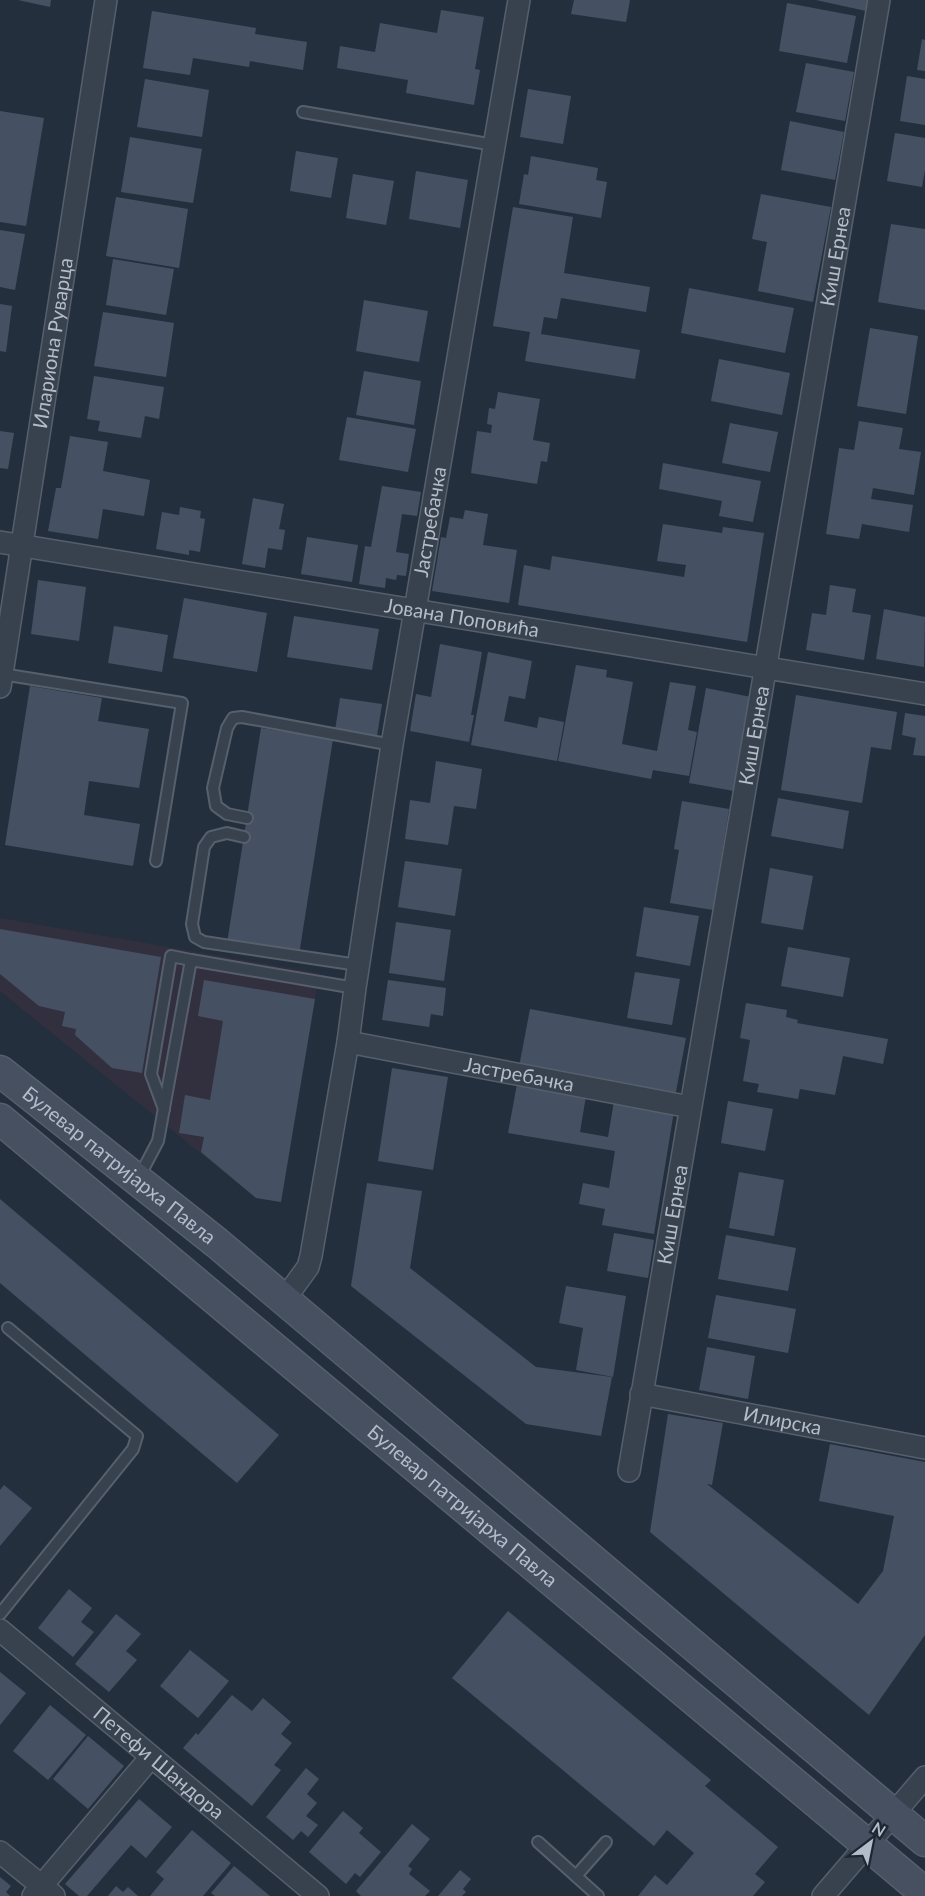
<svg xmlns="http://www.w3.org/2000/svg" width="925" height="1896" viewBox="0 0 925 1896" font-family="Lato,sans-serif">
	<rect width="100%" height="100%" fill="#242f3e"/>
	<polygon fill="#32303f" points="0,918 319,973 281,1202 256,1198 0,991"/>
	<g fill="#455162">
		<polygon points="18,0 51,0 50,7"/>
		<polygon points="574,0 630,0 626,22 571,14"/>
		<polygon points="816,0 868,0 866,11"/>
		<polygon points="787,3 856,16 847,63 779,51"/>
		<polygon points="441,10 484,17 475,69 480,70 474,105 406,93 408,80 337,68 340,46 375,52 380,23 437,33"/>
		<polygon points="152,11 256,28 255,34 307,42 303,70 250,61 249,67 193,58 190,75 143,68"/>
		<polygon points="922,39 925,40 925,71 917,70"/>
		<polygon points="806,63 854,72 845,121 796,112"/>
		<polygon points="907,76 925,79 925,125 900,121"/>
		<polygon points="145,79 209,90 202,137 137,127"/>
		<polygon points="528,89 571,96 563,144 520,137"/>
		<polygon points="0,111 44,118 26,226 0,222"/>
		<polygon points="790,121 844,132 835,180 781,170"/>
		<polygon points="895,133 925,138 925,170 922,187 887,181"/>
		<polygon points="130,137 202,149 193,203 121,192"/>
		<polygon points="296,151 338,158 331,198 290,191"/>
		<polygon points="531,156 598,168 596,180 607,182 601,218 519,204 524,174 528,175"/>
		<polygon points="416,171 468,180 460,228 409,219"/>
		<polygon points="353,174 394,181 386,225 346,218"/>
		<polygon points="761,194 831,207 813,302 758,291 767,242 752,239"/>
		<polygon points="116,197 188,209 179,268 106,256"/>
		<polygon points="513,207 573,217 564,273 650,287 646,312 561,298 557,319 544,317 541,334 640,350 635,379 525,361 530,332 493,326"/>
		<polygon points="891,224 925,229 925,310 878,302"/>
		<polygon points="0,230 25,234 15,290 0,287"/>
		<polygon points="113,259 174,269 166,315 106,305"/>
		<polygon points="689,288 794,308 785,353 681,333"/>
		<polygon points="364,300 428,311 419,362 356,351"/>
		<polygon points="0,304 12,306 6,352 0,351"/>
		<polygon points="103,312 174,323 166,377 94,366"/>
		<polygon points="870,328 918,336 906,414 857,406"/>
		<polygon points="719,359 790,373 782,415 711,401"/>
		<polygon points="364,371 421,381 414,425 356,415"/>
		<polygon points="94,376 164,387 159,419 145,416 141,438 98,431 100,421 87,419"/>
		<polygon points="498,392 540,399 533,440 550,443 547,462 541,461 537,484 471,473 477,431 491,433 492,425 487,424 489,408 495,409"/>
		<polygon points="347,417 416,429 408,472 339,460"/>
		<polygon points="859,421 903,428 899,449 921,452 914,495 873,488 871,499 913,505 909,532 862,524 859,539 826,534 839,448 854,450"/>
		<polygon points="730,423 778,432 770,472 722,463"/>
		<polygon points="0,431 14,433 8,469 0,468"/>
		<polygon points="70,436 108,442 103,471 150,480 144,516 103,509 98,539 48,531 56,488 61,488"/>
		<polygon points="663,463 761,481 753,522 719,516 722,501 659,489"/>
		<polygon points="382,486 421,492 417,516 402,514 396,552 409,554 406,576 397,575 396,580 386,578 385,588 359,584 365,546 371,547"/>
		<polygon points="253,498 284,504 279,529 285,530 282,550 268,548 265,568 242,564"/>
		<polygon points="180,507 201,511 200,518 205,519 200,552 189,550 189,555 156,549 162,512 179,515"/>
		<polygon points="465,510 488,514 483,545 517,550 509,603 432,591 441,537 446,538 450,517 463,519"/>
		<polygon points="663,524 722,533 723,527 764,533 747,642 518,605 524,565 550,570 552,556 684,577 686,565 657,561"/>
		<polygon points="307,537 358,545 352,582 301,574"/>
		<polygon points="38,580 86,587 79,641 31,634"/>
		<polygon points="830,585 856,589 852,612 871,615 864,660 806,650 812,613 826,615"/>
		<polygon points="184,598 267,613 257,672 173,658"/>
		<polygon points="884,609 925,617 924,667 876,659"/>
		<polygon points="294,616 379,629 372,670 287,657"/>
		<polygon points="114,626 168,635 162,672 108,663"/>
		<polygon points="440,644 482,652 471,715 474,715 469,742 410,731 416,694 431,697"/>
		<polygon points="488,652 532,661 525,699 509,696 504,721 537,728 539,717 564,722 557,761 471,745"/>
		<polygon points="576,665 607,670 606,677 633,682 622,744 657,751 670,682 696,686 688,730 697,732 689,776 653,770 651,779 558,761"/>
		<polygon points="30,686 102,698 98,721 149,729 139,788 89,781 84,815 140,824 133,866 5,845"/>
		<polygon points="706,688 751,697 734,791 689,783"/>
		<polygon points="796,695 897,712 891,750 871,747 862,803 781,790"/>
		<polygon points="340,698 382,704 377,736 335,730"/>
		<polygon points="905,713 925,716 925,756 913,755 916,738 902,735"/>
		<polygon points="261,728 333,739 299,955 227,943"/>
		<polygon points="436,761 482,769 476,809 454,806 448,845 405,839 410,800 430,803"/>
		<polygon points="778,798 849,811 843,849 771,836"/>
		<polygon points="682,801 729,809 713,910 670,903 679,850 674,849"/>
		<polygon points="405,861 462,869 455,916 398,907"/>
		<polygon points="770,868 813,876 803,930 761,923"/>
		<polygon points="644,907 699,916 690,966 636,956"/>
		<polygon points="396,922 451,930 444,981 389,973"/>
		<polygon points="0,929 161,957 142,1073 112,1068 75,1035 76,1029 62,1026 65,1012 39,1006 0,974"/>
		<polygon points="788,947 850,958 843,997 781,986"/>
		<polygon points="635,972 680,979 672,1025 627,1018"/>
		<polygon points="204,980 315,999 281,1202 256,1198 201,1152 204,1137 179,1133 185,1095 210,1100 223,1021 198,1016"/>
		<polygon points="388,980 446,988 443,1016 431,1014 429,1027 382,1020"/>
		<polygon points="746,1003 787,1010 786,1017 798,1020 797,1023 888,1039 883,1064 843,1056 835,1095 800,1089 798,1099 757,1092 759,1084 743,1081 750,1040 740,1038"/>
		<polygon points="530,1009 686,1038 675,1097 519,1067"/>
		<polygon points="392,1068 448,1077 433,1170 378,1161"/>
		<polygon points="517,1084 586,1096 580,1132 608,1137 614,1101 674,1111 654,1234 602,1225 605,1209 579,1204 583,1183 609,1188 615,1151 508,1133"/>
		<polygon points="728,1101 773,1109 765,1151 721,1143"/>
		<polygon points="739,1172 784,1180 774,1236 729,1228"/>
		<polygon points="367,1183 422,1191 410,1268 536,1367 612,1377 601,1436 526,1424 351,1286"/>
		<polygon points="0,1199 279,1435 237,1483 0,1283"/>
		<polygon points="614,1233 654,1240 648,1278 607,1271"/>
		<polygon points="726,1235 796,1248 788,1291 718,1279"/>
		<polygon points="566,1286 626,1296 613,1377 576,1370 583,1328 559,1323"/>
		<polygon points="716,1295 796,1309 788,1353 708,1338"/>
		<polygon points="707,1347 755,1356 748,1399 699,1390"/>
		<polygon points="668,1414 723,1423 712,1485 707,1484 858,1604 883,1571 894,1516 819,1501 830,1444 925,1462 925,1635 869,1715 650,1532"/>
		<polygon points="4,1485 32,1508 0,1546 0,1490"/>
		<polygon points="69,1589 92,1608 81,1622 94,1632 73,1657 38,1628"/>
		<polygon points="508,1611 711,1780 705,1786 778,1847 755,1874 765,1882 753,1896 638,1896 655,1875 667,1885 694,1853 667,1830 654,1846 452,1678"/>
		<polygon points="116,1614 141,1634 126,1651 137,1660 109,1692 75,1664"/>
		<polygon points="190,1650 229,1681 198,1718 160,1686"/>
		<polygon points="0,1672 26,1693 0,1725"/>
		<polygon points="232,1695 252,1711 263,1698 291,1722 281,1734 292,1743 274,1765 281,1770 252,1806 183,1748 196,1733 198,1735"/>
		<polygon points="50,1705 86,1735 48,1780 13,1751"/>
		<polygon points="88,1736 124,1766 88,1809 53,1779"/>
		<polygon points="306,1768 319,1779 307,1794 317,1803 306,1816 318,1825 308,1837 301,1831 293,1840 266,1817"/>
		<polygon points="139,1799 172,1827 146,1858 131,1845 87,1896 79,1896 65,1884"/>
		<polygon points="343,1811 363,1828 359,1833 381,1852 360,1877 355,1873 346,1884 309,1852"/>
		<polygon points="412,1824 430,1839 408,1866 412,1869 409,1874 430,1891 425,1896 361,1896 356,1891"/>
		<polygon points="192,1830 231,1863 203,1896 150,1896 164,1879 156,1872"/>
		<polygon points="234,1866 270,1896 215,1896 211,1893"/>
		<polygon points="460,1870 471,1879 463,1889 466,1892 462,1896 438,1896"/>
		<polygon points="0,1877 11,1886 6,1892 10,1896 0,1896"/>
		<polygon points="116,1886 123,1892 128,1887 138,1896 108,1896"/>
	</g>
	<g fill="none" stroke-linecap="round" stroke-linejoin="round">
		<g stroke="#565f6c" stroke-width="14">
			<g id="lane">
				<polyline points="303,112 494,145"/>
				<polyline points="2,674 182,703 156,861"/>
				<polyline points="247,818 227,814 216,806 213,788 227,728 233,718 242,717 392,745"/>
				<polyline points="244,837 227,833 211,837 204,847 192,924 195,937 204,942 358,965"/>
				<polyline points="164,1109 151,1074 171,956 191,960"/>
				<polyline points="138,1179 158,1141 191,960 355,988"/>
				<polyline points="0,1614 133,1449 137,1436 8,1328"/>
				<polyline points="538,1842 598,1896"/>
				<polyline points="576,1876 606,1842"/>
			</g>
		</g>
		<g stroke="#565f6c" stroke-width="24">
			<g id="street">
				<path id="s1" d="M0 542 925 694"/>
				<path id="s2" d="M0 687 106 0"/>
				<path id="s3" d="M348 1042 690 1107"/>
				<path id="s4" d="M284 1300 308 1267 311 1256 348 1042 355 988 392 745 519 0"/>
				<path id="s5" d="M641 1394 925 1448"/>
				<path id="s6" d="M629 1471 879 0"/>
				<path id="s7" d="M0 1630 318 1896"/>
				<polyline points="0,1852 54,1896"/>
				<polyline points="33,1896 151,1757"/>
				<polyline points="823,1896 925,1777"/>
			</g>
		</g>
		<g stroke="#565f6c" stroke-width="33">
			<g id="secondary">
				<path id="s8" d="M0 1071 217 1243 925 1841"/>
				<path id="s9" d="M0 1119 925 1893"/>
			</g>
		</g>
		<use href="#lane" stroke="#38414e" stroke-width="10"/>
		<use href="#street" stroke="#38414e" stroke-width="21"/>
		<use href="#secondary" stroke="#465061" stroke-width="30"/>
	</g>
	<g text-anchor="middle" stroke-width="4.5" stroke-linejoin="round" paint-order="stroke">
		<g font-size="20" fill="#b4bcc9" stroke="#1d2633">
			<text dy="7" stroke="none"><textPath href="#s6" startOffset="1232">Киш Ернеа</textPath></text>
			<text dy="7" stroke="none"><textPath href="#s2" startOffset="348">Илариона Руварца</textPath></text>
			<text dy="7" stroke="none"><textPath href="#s4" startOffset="796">Јастребачка</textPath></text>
			<text dy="7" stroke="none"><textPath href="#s1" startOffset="468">Јована Поповића</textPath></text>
			<text dy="7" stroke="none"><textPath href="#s6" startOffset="746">Киш Ернеа</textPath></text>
			<text dy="7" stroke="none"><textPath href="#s3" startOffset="174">Јастребачка</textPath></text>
			<text dy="7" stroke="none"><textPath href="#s8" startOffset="152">Булевар патријарха Павла</textPath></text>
			<text dy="7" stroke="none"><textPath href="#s6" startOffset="260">Киш Ернеа</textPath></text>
			<text dy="7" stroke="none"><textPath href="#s5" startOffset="144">Илирска</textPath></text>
			<text dy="7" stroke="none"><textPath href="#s9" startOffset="603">Булевар патријарха Павла</textPath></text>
			<text dy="7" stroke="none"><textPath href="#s7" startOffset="207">Петефи Шандора</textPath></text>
		</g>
	</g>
	<g transform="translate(871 1842) rotate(32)" stroke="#1d2633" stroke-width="4.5" paint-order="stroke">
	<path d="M0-4.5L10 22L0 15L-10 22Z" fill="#b4bcc9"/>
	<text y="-9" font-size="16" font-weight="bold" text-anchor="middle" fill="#b4bcc9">N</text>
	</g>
</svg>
